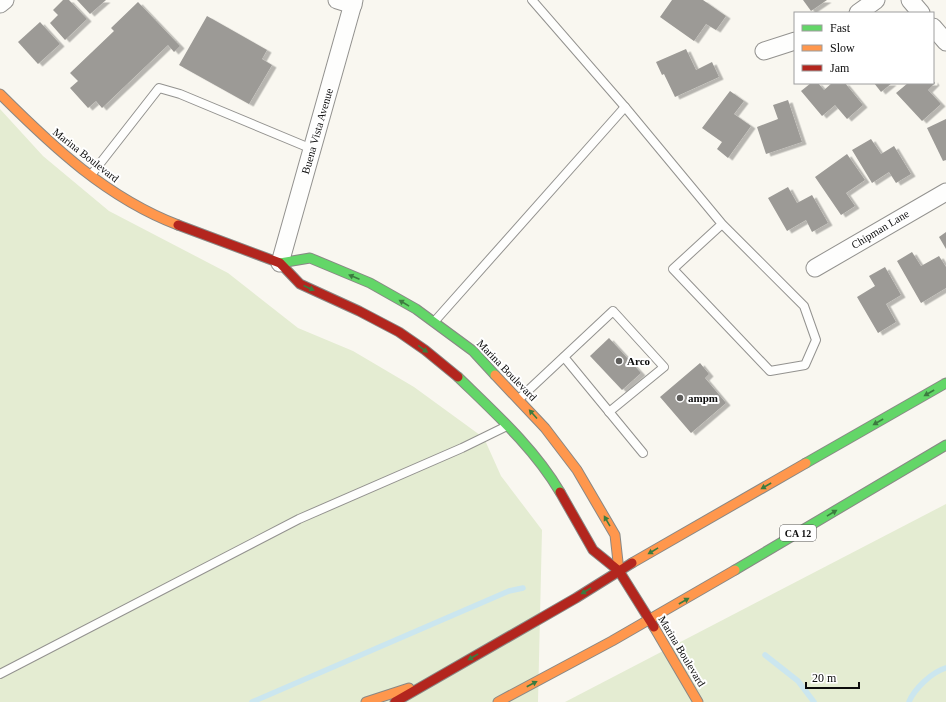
<svg xmlns="http://www.w3.org/2000/svg" width="946" height="702" viewBox="0 0 946 702" font-family="'Times New Roman',serif">
	<defs>
		<filter id="shadow"><feDropShadow dx="4.5" dy="2.5" stdDeviation="0" flood-color="#0004"/></filter>
	</defs>
	<rect width="100%" height="100%" fill="#f9f7f0"/>
	<g fill="#e4ecd2">
		<polygon points="0,109 43,156 109,211 228,273 298,328 353,351 414,387 484,438 501,476 542,530 538,702 0,702"/>
		<polygon points="946,504 946,702 565,702"/>
	</g>
	<g fill="none" stroke-linecap="round" stroke-linejoin="round">
		<g stroke="#cbe6ef" stroke-width="5.5">
			<polyline points="765,655 798,681 814,702"/>
			<polyline points="252,702 509,591 523,588"/>
			<path d="M909 702C914 689 932 672 946 668"/>
		</g>
	</g>
	<g fill="#9c9a96" filter="url(#shadow)">
		<polygon points="63,0 69,0 87,19 65,40 50,23 58,15 53,10"/>
		<polygon points="77,0 106,0 90,14"/>
		<polygon points="672,0 703,0 726,16 716,30 706,24 694,41 660,17"/>
		<polygon points="803,0 827,0 811,11"/>
		<polygon points="138,2 180,46 174,52 168,45 102,108 96,101 88,108 70,88 78,81 70,73 114,31 111,28"/>
		<polygon points="207,16 267,50 262,59 272,65 249,104 179,65"/>
		<polygon points="40,22 60,44 38,64 18,42"/>
		<polygon points="686,49 696,70 712,62 719,77 675,97 664,74 662,75 656,62"/>
		<polygon points="933,80 935,83 928,90 941,104 922,121 896,93 908,83 933,83"/>
		<polygon points="811,83 818,83 824,90 832,83 845,83 863,105 847,119 835,105 822,116 801,91"/>
		<polygon points="874,83 892,83 881,92"/>
		<polygon points="730,91 744,101 734,114 751,126 728,158 717,149 722,142 702,128"/>
		<polygon points="788,100 802,142 766,154 757,127 778,119 773,105"/>
		<polygon points="946,119 946,160 943,161 927,128"/>
		<polygon points="871,139 881,154 894,146 911,174 896,183 889,172 872,183 852,150"/>
		<polygon points="847,154 865,180 846,193 855,206 841,215 815,177"/>
		<polygon points="788,187 797,203 812,195 828,223 812,232 806,220 787,231 768,198"/>
		<polygon points="946,232 946,249 939,237"/>
		<polygon points="912,252 921,266 939,256 946,267 946,288 921,303 897,261"/>
		<polygon points="885,267 901,295 886,304 896,322 878,333 857,297 875,286 869,276"/>
		<polygon points="609,338 641,373 622,390 590,356"/>
		<polygon points="700,363 709,374 705,378 726,403 691,433 660,397"/>
	</g>
	<g fill="none" stroke-linecap="round" stroke-linejoin="round">
		<g stroke="#93928f" stroke-width="10">
			<g id="lane">
				<polyline points="532,0 625,107"/>
				<polyline points="91,175 159,88 180,94 312,149"/>
				<polyline points="434,322 625,107 722,224 673,269 770,371 805,365 816,340 804,306 722,224"/>
				<polyline points="564,357 643,453"/>
				<polyline points="519,399 613,311 664,367 609,412"/>
				<polyline points="0,674 299,519 462,448 507,426"/>
			</g>
		</g>
		<g stroke="#93928f" stroke-width="19">
			<g id="street">
				<polyline points="337,0 353,5"/>
				<polyline points="910,0 921,13"/>
				<polyline points="0,4 5,0"/>
				<polyline points="858,13 876,0"/>
				<polyline points="933,27 946,42"/>
				<polyline points="764,51 795,41"/>
				<polyline points="280,263 354,0"/>
				<polyline points="815,268 946,192"/>
			</g>
		</g>
		<g stroke="#898885" stroke-width="11">
			<g id="fast">
				<polyline points="280,263 310,258 370,283 416,309 473,351 495,375"/>
				<path d="M458 377C495 413 534 448 560 492"/>
				<polyline points="806,463 946,383"/>
				<polyline points="735,570 946,445"/>
			</g>
		</g>
		<g stroke="#898885" stroke-width="11">
			<g id="slow">
				<path d="M0 94C52 146 107 198 178 225"/>
				<polyline points="495,375 545,428 577,470 615,535 619,571"/>
				<polyline points="632,563 806,463"/>
				<polyline points="654,627 698,702"/>
				<polyline points="366,702 409,688"/>
				<polyline points="498,702 612,641 735,570"/>
			</g>
		</g>
		<g stroke="#898885" stroke-width="11">
			<g id="jam">
				<polyline points="178,225 280,263 300,284 359,311 399,332 425,350 458,377"/>
				<polyline points="560,492 593,550 619,571 654,627"/>
				<polyline points="395,702 576,598 632,563"/>
			</g>
		</g>
		<use href="#lane" stroke="#fefefd" stroke-width="8"/>
		<use href="#street" stroke="#fefefd" stroke-width="17"/>
		<use href="#fast" stroke="#63d668" stroke-width="9"/>
		<use href="#slow" stroke="#ff974d" stroke-width="9"/>
		<use href="#jam" stroke="#b3261e" stroke-width="9"/>
	</g>
	<defs><path id="oneway-solid" d="M-6-.8H1V-3.2L6.5 0L1 3.2V.8H-6Z"/></defs>
	<g fill="#3c7b3f">
		<use href="#oneway-solid" transform="translate(354 277) rotate(-157)"/>
		<use href="#oneway-solid" transform="translate(309 288) rotate(25)"/>
		<use href="#oneway-solid" transform="translate(404 303) rotate(-149)"/>
		<use href="#oneway-solid" transform="translate(423 349) rotate(36)"/>
		<use href="#oneway-solid" transform="translate(929 393) rotate(150)"/>
		<use href="#oneway-solid" transform="translate(533 414) rotate(-132)"/>
		<use href="#oneway-solid" transform="translate(878 422) rotate(150)"/>
		<use href="#oneway-solid" transform="translate(766 486) rotate(150)"/>
		<use href="#oneway-solid" transform="translate(832 513) rotate(-31)"/>
		<use href="#oneway-solid" transform="translate(607 521) rotate(-120)"/>
		<use href="#oneway-solid" transform="translate(653 551) rotate(149)"/>
		<use href="#oneway-solid" transform="translate(586 591) rotate(149)"/>
		<use href="#oneway-solid" transform="translate(684 601) rotate(-30)"/>
		<use href="#oneway-solid" transform="translate(473 657) rotate(150)"/>
		<use href="#oneway-solid" transform="translate(532 684) rotate(-28)"/>
	</g>
	<g fill="#5f5e5c" stroke="#fff" stroke-width="1.5">
		<circle cx="619" cy="361" r="4"/>
		<circle cx="680" cy="398" r="4"/>
	</g>
	<g text-anchor="middle" stroke-width="4" stroke-linejoin="round" paint-order="stroke">
		<rect fill="#fff" stroke="#555" stroke-width="1" x="780" y="525" width="36" height="16" rx="3"/>
		<g font-size="10" font-weight="bold" fill="#0c0c0c">
			<text x="798" y="537">CA 12</text>
		</g>
		<g font-size="11" fill="#0c0c0c" stroke="#fff">
			<text transform="translate(317 131) rotate(-74)" y="4">Buena Vista Avenue</text>
			<text transform="translate(86 155) rotate(38)" y="4">Marina Boulevard</text>
			<text transform="translate(880 229) rotate(-31)" y="4">Chipman Lane</text>
			<text transform="translate(507 370) rotate(46)" y="4">Marina Boulevard</text>
			<text transform="translate(682 651) rotate(59)" y="4">Marina Boulevard</text>
		</g>
		<g font-size="11" font-weight="bold" fill="#0c0c0c" stroke="#fff" text-anchor="start">
			<text x="627" y="365">Arco</text>
			<text x="688" y="402">ampm</text>
		</g>
	</g>
	<rect x="794" y="12" width="140" height="72" fill="#ffffff" stroke="#9e9e9e"/>
	<rect x="802" y="25" width="20" height="6" fill="#63d668" stroke="#9e9e9e"/>
	<text x="830" y="32" font-size="12" fill="#0c0c0c">Fast</text>
	<rect x="802" y="45" width="20" height="6" fill="#ff974d" stroke="#9e9e9e"/>
	<text x="830" y="52" font-size="12" fill="#0c0c0c">Slow</text>
	<rect x="802" y="65" width="20" height="6" fill="#b3261e" stroke="#9e9e9e"/>
	<text x="830" y="72" font-size="12" fill="#0c0c0c">Jam</text>
	<path d="M806 682v6h53v-6" fill="none" stroke="#0c0c0c" stroke-width="2"/>
	<text x="812" y="682" font-size="12" fill="#0c0c0c" stroke="#ffffff" stroke-width="3" paint-order="stroke">20 m</text>
</svg>
